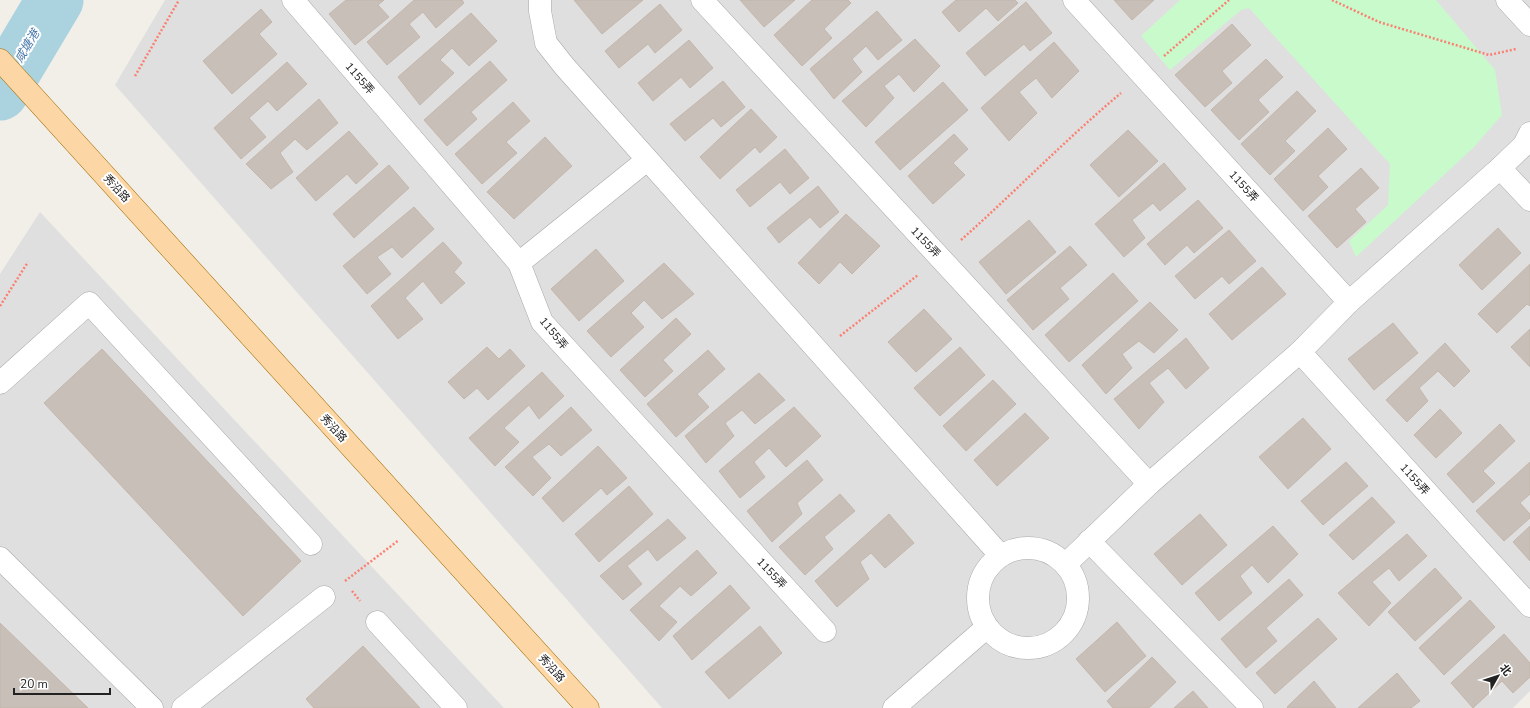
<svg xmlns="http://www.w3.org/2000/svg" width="1530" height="708" viewBox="0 0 1530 708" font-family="'Nunito Sans','Noto Sans SC',sans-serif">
	<rect width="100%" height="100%" fill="#f2efe9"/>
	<g fill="#e0dfdf">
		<polygon points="165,0 1530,0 1530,691 1513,708 662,708 115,85"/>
		<polygon points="40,212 504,708 0,708 0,274"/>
	</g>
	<polygon fill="#c8facc" points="1180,0 1436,0 1495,70 1502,115 1474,147 1356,257 1349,241 1388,205 1390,164 1249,8 1241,10 1170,70 1141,36"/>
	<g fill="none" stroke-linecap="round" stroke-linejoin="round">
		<polyline stroke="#aad3df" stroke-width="57" points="0,92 55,0"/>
	</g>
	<g fill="#c7bfb8" stroke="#c4b6ab">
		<polygon points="346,0 384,0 378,5 389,17 355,45 329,14"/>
		<polygon points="414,0 462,0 464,3 436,28 423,12 409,24 420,37 387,65 367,42"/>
		<polygon points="574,0 643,0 602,34"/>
		<polygon points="740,0 795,0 764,27"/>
		<polygon points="812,0 848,0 851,3 824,29 832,38 802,66 774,35"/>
		<polygon points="956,0 1015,0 1018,3 998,21 986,8 959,32 942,12"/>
		<polygon points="1114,0 1154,0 1132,20"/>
		<polygon points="1026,2 1052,33 1030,51 1024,44 985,76 966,53"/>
		<polygon points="660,4 682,30 655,53 648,44 619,68 605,51"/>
		<polygon points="261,9 272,22 259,34 277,54 232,94 203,61"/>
		<polygon points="877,11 902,40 878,60 866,46 852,59 862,72 834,99 810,69"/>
		<polygon points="471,13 497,41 469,66 452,48 440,60 454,73 420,105 398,77"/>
		<polygon points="1232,24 1251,45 1222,71 1232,83 1205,107 1175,75"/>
		<polygon points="915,39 940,66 914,92 899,74 884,86 894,98 866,127 842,101"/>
		<polygon points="689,40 713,68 690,88 681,77 653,101 638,83"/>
		<polygon points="1054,42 1079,71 1052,98 1036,78 1019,92 1037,113 1009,141 981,108"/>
		<polygon points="1266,59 1283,77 1258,100 1269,112 1239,140 1211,110"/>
		<polygon points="490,61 507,80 471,112 477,119 447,146 424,120"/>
		<polygon points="287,62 307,84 277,111 268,101 249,118 266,137 241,159 214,128"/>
		<polygon points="723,81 745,107 721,127 713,118 685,141 670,124"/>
		<polygon points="943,82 968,110 900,170 875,142"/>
		<polygon points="1297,91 1316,111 1285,141 1295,151 1270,175 1241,144"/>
		<polygon points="319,99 338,123 307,150 295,139 280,153 293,172 271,189 246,164"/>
		<polygon points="513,102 530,121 506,142 517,153 482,184 455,154"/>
		<polygon points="751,109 777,137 760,153 755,147 720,179 700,157"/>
		<polygon points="1328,128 1347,149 1318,176 1328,187 1303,211 1274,179"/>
		<polygon points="1128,130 1158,161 1119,197 1090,165"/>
		<polygon points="349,131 378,164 356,184 347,174 316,201 296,178"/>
		<polygon points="954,134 968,149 953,163 965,175 933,204 908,176"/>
		<polygon points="545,137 572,166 514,219 487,192"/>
		<polygon points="785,149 809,178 790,194 780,182 750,207 736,190"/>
		<polygon points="1164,163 1186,189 1160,211 1153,203 1132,220 1145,238 1124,257 1095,224"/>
		<polygon points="389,165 409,188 354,238 333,214"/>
		<polygon points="1361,168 1379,188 1355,209 1366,222 1337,248 1308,216"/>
		<polygon points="818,186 839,212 820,228 810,217 779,243 767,228"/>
		<polygon points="1198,200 1223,228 1194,253 1187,245 1165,265 1147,244"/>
		<polygon points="414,207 434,229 402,258 392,247 377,257 391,274 367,294 343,266"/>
		<polygon points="846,214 880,246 852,274 840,262 819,284 798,263"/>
		<polygon points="1029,220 1056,252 1006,294 979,262"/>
		<polygon points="1498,228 1521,253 1482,290 1459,265"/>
		<polygon points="1229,230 1256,261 1229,284 1222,276 1195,299 1175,276"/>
		<polygon points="443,242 462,263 454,272 465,283 441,304 423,281 405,298 423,319 398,339 371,306"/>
		<polygon points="1070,246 1087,265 1060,288 1069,299 1033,330 1007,300"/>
		<polygon points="596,249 624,281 579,321 551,289"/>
		<polygon points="664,263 694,294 662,319 644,300 631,313 644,327 611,357 587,331"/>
		<polygon points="1530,264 1530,306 1527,304 1497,333 1478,314"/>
		<polygon points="1262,267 1286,294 1232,340 1209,314"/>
		<polygon points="1113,273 1138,301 1069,362 1045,335"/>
		<polygon points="1150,302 1178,330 1154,353 1139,341 1122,354 1132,368 1106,394 1082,365"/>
		<polygon points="924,309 952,339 916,372 888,342"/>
		<polygon points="676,318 691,334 663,360 673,371 645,397 620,370"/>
		<polygon points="1393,323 1418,353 1374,390 1348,359"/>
		<polygon points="1530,329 1530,367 1511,347"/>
		<polygon points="1186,338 1209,368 1186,389 1168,368 1149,383 1164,402 1139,429 1114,399"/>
		<polygon points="1445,343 1470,371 1454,387 1438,371 1419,388 1428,401 1407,422 1386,400"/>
		<polygon points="487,347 499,359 510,349 525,366 488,400 477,388 464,399 448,382"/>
		<polygon points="960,347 985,375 940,416 914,388"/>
		<polygon points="102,349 301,561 243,616 44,403"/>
		<polygon points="708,350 725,369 697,394 709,407 676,437 647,404"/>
		<polygon points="542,372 564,396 539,419 529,405 504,428 519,442 495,466 469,438"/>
		<polygon points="759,373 785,400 755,424 742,410 725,423 734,436 706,463 685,436"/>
		<polygon points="993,380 1016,404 966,451 943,426"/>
		<polygon points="571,407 592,430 561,456 549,444 532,457 551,478 533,496 505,467"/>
		<polygon points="794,407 821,436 786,467 769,448 754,462 765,477 740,498 719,471"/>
		<polygon points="1440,409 1462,433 1436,458 1414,435"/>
		<polygon points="1025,413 1049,438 997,486 974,460"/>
		<polygon points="1303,418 1331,449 1288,489 1259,457"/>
		<polygon points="1500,424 1515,441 1483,471 1495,483 1473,503 1447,474"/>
		<polygon points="598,446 627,478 607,495 601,488 563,522 542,498"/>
		<polygon points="807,460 823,480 797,503 802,514 772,542 747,511"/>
		<polygon points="1346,462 1368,486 1323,525 1301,501"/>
		<polygon points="1530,462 1530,494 1520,503 1530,514 1530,518 1504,541 1476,511"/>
		<polygon points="629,486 653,514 599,562 575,534"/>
		<polygon points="840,494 855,511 824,537 833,549 805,575 779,547"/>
		<polygon points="1372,497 1395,522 1353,560 1329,535"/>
		<polygon points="889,514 914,543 885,568 871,553 860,562 869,579 837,607 815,581"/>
		<polygon points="1200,514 1227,545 1182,585 1154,554"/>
		<polygon points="668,519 686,538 657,561 648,549 627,566 642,584 623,600 600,576"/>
		<polygon points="1273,526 1298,554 1268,583 1252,565 1240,576 1252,593 1219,621 1195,593"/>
		<polygon points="1530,526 1530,561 1513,542"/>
		<polygon points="1407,534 1427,556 1399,581 1389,568 1372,582 1391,603 1369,626 1338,593"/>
		<polygon points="697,550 717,573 691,596 680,586 659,606 677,622 659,641 630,610"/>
		<polygon points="1435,568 1462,598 1415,641 1388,612"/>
		<polygon points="1289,579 1303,595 1266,628 1277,641 1246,668 1221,639"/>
		<polygon points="730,585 750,608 692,660 673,636"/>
		<polygon points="1470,600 1495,627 1444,675 1419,648"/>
		<polygon points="1318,618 1337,639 1275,694 1256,673"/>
		<polygon points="1117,622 1146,656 1105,692 1076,659"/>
		<polygon points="0,623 88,708 0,708"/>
		<polygon points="760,626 782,653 729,699 705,672"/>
		<polygon points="1504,634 1530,663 1530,677 1513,693 1502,681 1473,708 1451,683"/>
		<polygon points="363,646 420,708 314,708 306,699"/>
		<polygon points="1152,657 1176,682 1149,708 1113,708 1107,701"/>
		<polygon points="1397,673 1420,701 1411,708 1358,708"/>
		<polygon points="1314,681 1336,708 1288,708 1287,707"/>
		<polygon points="1193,691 1208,708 1174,708"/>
	</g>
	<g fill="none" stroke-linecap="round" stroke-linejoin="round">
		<g stroke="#a9a9a9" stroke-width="23">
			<g id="minor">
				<polyline points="293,0 519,263 542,322 825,631"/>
				<polyline points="540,0 540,11 546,43 565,67 1000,555"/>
				<polyline points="702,0 1149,484"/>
				<polyline points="1074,0 1349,302"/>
				<polyline points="1507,0 1530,25"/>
				<polyline points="1500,168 1530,200"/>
				<polyline points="519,263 647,160"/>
				<polyline points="1300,352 1530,606"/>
				<polyline points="0,383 89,303 311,544"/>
				<polyline points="1089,541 1252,708"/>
				<circle cx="1028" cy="598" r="50"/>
				<polyline points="0,558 152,708"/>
				<polyline points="1066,564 1149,484 1300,352 1349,302 1500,168 1524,145 1530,133"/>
				<polyline points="377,622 456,708"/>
				<polyline points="183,708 324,597"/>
				<polyline points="894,708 987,627"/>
			</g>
		</g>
		<g stroke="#a06b00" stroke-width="23">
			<polyline id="major" points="0,60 588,708"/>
		</g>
		<g stroke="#fa8072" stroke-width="2.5" stroke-dasharray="2 2" stroke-linecap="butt">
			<polyline points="1332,0 1379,22 1489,55 1516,49"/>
			<polyline points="1164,56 1229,0"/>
			<polyline points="135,76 179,0"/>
			<path d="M961 240C1015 192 1065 140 1121 93"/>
			<polyline points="0,306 28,262"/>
			<polyline points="840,336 918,275"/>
			<polyline points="345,581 399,540"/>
			<polyline points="352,591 360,601"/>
		</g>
		<use href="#minor" stroke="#fff" stroke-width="22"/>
		<use href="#major" stroke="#fcd6a4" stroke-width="22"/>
	</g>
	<g text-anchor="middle" stroke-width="4" stroke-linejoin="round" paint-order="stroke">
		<g font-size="11" fill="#222" stroke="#fff">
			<text transform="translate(360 78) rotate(49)" y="4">1155弄</text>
			<text transform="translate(1244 186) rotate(48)" y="4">1155弄</text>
			<text transform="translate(117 188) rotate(48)" y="4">秀沿路</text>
			<text transform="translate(926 242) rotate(47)" y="4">1155弄</text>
			<text transform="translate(554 333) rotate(51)" y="4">1155弄</text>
			<text transform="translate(334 428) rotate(48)" y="4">秀沿路</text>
			<text transform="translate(1415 479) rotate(48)" y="4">1155弄</text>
			<text transform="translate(772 573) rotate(47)" y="4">1155弄</text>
			<text transform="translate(552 668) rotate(48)" y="4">秀沿路</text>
		</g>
		<g font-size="12" font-style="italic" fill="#4a7aab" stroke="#fff">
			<text transform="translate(27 46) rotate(-59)" y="4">咸塘港</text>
		</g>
	</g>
	<g transform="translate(1498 676) rotate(51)" stroke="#ffffff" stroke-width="3" paint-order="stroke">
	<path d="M0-3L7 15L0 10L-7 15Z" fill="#222222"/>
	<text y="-6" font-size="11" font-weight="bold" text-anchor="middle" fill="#222222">北</text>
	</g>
	<path d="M14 688v6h96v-6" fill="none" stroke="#222222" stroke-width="2"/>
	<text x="20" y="688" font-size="12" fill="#222222" stroke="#ffffff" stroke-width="3" paint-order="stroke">20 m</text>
</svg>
